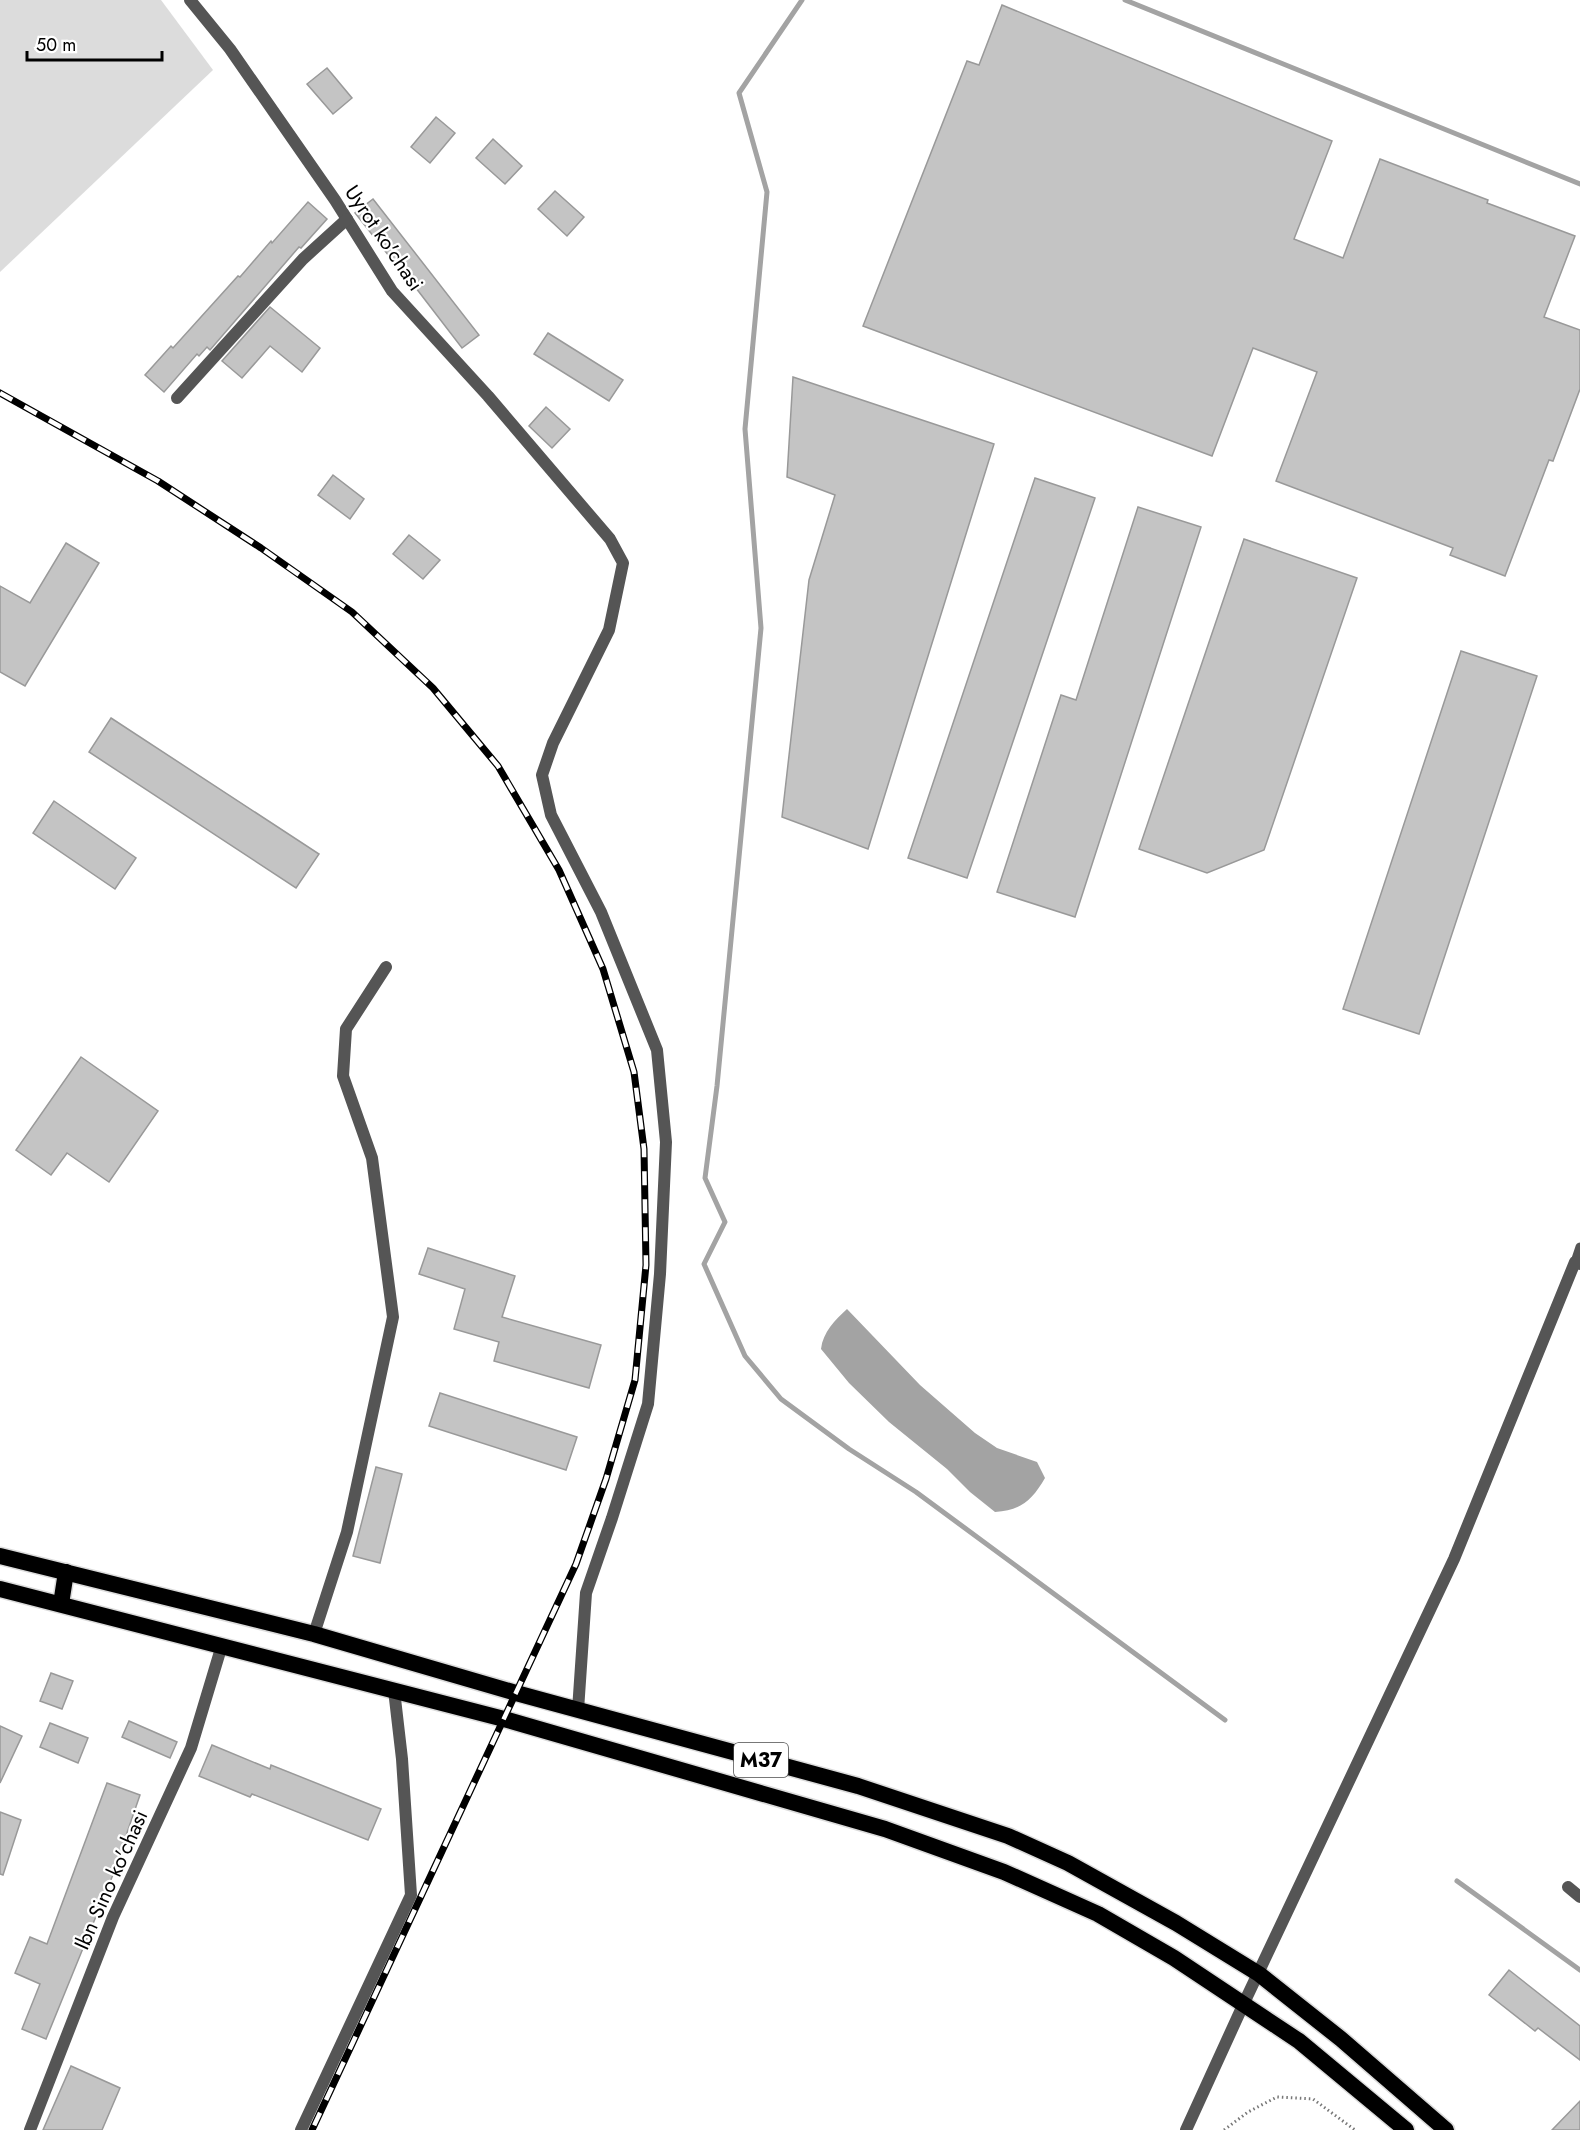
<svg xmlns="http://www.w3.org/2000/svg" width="1580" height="2130" viewBox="0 0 1580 2130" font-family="Jost,sans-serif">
	<rect width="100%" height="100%" fill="#fff"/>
	<polygon fill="#dcdcdc" points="0,0 161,0 213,70 0,272"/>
	<path fill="#a3a3a3" d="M847 1309 920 1385 975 1433 997 1448 1037 1462 1045 1478C1032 1500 1022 1510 995 1512L970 1492 947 1469 889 1422 849 1383 821 1349C823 1332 835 1320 847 1309Z"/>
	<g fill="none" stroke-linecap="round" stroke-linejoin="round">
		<g stroke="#a3a3a3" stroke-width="5">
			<polyline points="802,0 739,93 767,192 745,429 761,628 717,1086 705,1178 725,1222 704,1264 745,1356 781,1399 849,1449 916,1492 1225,1720"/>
			<polyline points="1125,0 1580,184"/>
			<polyline points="1457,1881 1580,1970"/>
		</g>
	</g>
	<g fill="#c4c4c4" stroke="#999" stroke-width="1.5">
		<polygon points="1002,5 1332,141 1294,239 1343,258 1380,159 1488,200 1487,203 1575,236 1544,317 1580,330 1580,389 1553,461 1549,460 1505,576 1450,555 1453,548 1276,481 1317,372 1253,348 1212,456 863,326 967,61 979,65"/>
		<polygon points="327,68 352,98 333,114 307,84"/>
		<polygon points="436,117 455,133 430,163 411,147"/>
		<polygon points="493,139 522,166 505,184 476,158"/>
		<polygon points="555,191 584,217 567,236 538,209"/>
		<polygon points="373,199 479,335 462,348 409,279 408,280 355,213"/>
		<polygon points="308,202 327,219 301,248 299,247 210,350 207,347 199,356 197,354 164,392 145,375 171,346 173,348 238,276 240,277 271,241 272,243"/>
		<polygon points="270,307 320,348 302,372 270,346 242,378 222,361"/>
		<polygon points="548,333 623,380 609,401 534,354"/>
		<polygon points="793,377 994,444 868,849 782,817 809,580 835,495 787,477"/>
		<polygon points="546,407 570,429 552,448 529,426"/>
		<polygon points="333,475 364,499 350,519 318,495"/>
		<polygon points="1035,478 1095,498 967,878 908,858"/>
		<polygon points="1138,507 1201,527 1075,917 997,892 1061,695 1076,700"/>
		<polygon points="409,535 440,560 423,579 393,554"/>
		<polygon points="1244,539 1357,578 1264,850 1207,873 1139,849"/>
		<polygon points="66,543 99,563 25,686 0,672 0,586 30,603"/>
		<polygon points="1461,651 1537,676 1419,1034 1343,1009"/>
		<polygon points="111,718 319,854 296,888 89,752"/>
		<polygon points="54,801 136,858 115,889 33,833"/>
		<polygon points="81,1057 158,1111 109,1182 67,1153 51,1175 16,1150"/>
		<polygon points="428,1248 515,1276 502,1317 601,1345 589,1388 494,1361 499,1342 454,1329 465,1289 419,1274"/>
		<polygon points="440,1393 577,1437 566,1470 429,1426"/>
		<polygon points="376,1467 402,1474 380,1563 353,1556"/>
		<polygon points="51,1673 73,1681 62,1709 40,1701"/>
		<polygon points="129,1721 177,1742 170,1758 122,1737"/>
		<polygon points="50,1723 88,1738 78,1763 40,1747"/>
		<polygon points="0,1726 22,1736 0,1783"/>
		<polygon points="212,1745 270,1769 271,1765 381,1809 368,1840 252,1794 250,1797 199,1776"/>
		<polygon points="107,1783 140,1795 118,1859 119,1860 46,2039 22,2029 40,1984 15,1973 30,1937 47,1944"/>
		<polygon points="0,1812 21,1820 3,1875 0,1874"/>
		<polygon points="1509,1970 1580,2026 1580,2060 1538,2028 1535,2031 1489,1995"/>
		<polygon points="71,2066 120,2088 102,2130 43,2130"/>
		<polygon points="1580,2101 1580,2130 1552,2130"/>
	</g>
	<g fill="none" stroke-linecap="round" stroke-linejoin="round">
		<g stroke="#dbdbdb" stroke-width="19">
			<g id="trunk">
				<polyline points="0,1556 314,1634 516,1693 858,1786 1008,1836 1068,1863 1176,1923 1259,1974 1341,2039 1446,2130"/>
				<polyline points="0,1589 504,1719 885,1829 1004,1872 1098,1914 1174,1958 1299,2041 1406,2130"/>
				<polyline points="61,1604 66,1572"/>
			</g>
		</g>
		<polyline stroke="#777" stroke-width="3" stroke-dasharray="1.5 3" stroke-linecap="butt" points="1224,2130 1248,2112 1277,2097 1313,2099 1355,2130"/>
		<polyline stroke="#555" stroke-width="9" points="1575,1262 1580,1247"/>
		<g stroke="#555" stroke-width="12">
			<polyline points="190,0 230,49 335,200 392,291 488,396 610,539 623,563 609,630 553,743 542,775 551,815 601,912 657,1050 666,1142 660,1274 648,1404 612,1518 586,1593 578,1710"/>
			<polyline points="177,398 303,259 347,219"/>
			<polyline points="314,1634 347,1532 393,1317 372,1158 343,1076 346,1029 386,967"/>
			<polyline points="1568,1887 1580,1897"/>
			<polyline points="30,2130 113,1917 191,1748 222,1645"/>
			<polyline points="301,2130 411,1895 402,1759 394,1690"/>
		</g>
		<polyline stroke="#555" stroke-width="12" points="1186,2130 1244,2003 1454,1559 1575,1262 1580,1264"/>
		<use href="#trunk" stroke="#000" stroke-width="16"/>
		<g stroke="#000" stroke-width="7">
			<polyline id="rail" points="0,393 158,481 261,548 352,612 433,688 498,766 559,870 603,969 634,1072 644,1149 646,1265 635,1380 606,1479 576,1564 312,2130"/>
		</g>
		<use href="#rail" stroke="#fff" stroke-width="4.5" stroke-dasharray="14" stroke-linecap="butt"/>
	</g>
	<g text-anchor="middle" stroke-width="4.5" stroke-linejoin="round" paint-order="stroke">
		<rect fill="#fff" stroke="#4c4c4c" stroke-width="1.5" x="734" y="1743" width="54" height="34" rx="4.5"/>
		<g font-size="20" font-weight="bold" fill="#000">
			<text x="761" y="1767">M37</text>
		</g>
		<g font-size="21" fill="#000" stroke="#fff">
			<text transform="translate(384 238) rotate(56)" y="7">Uyrot ko'chasi</text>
			<text transform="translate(111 1880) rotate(-66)" y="7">Ibn Sino ko'chasi</text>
		</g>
	</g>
	<path d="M27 51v9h135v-9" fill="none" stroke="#000000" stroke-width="3"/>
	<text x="36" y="51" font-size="18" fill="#000000" stroke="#ffffff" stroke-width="4.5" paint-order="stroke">50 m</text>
</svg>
